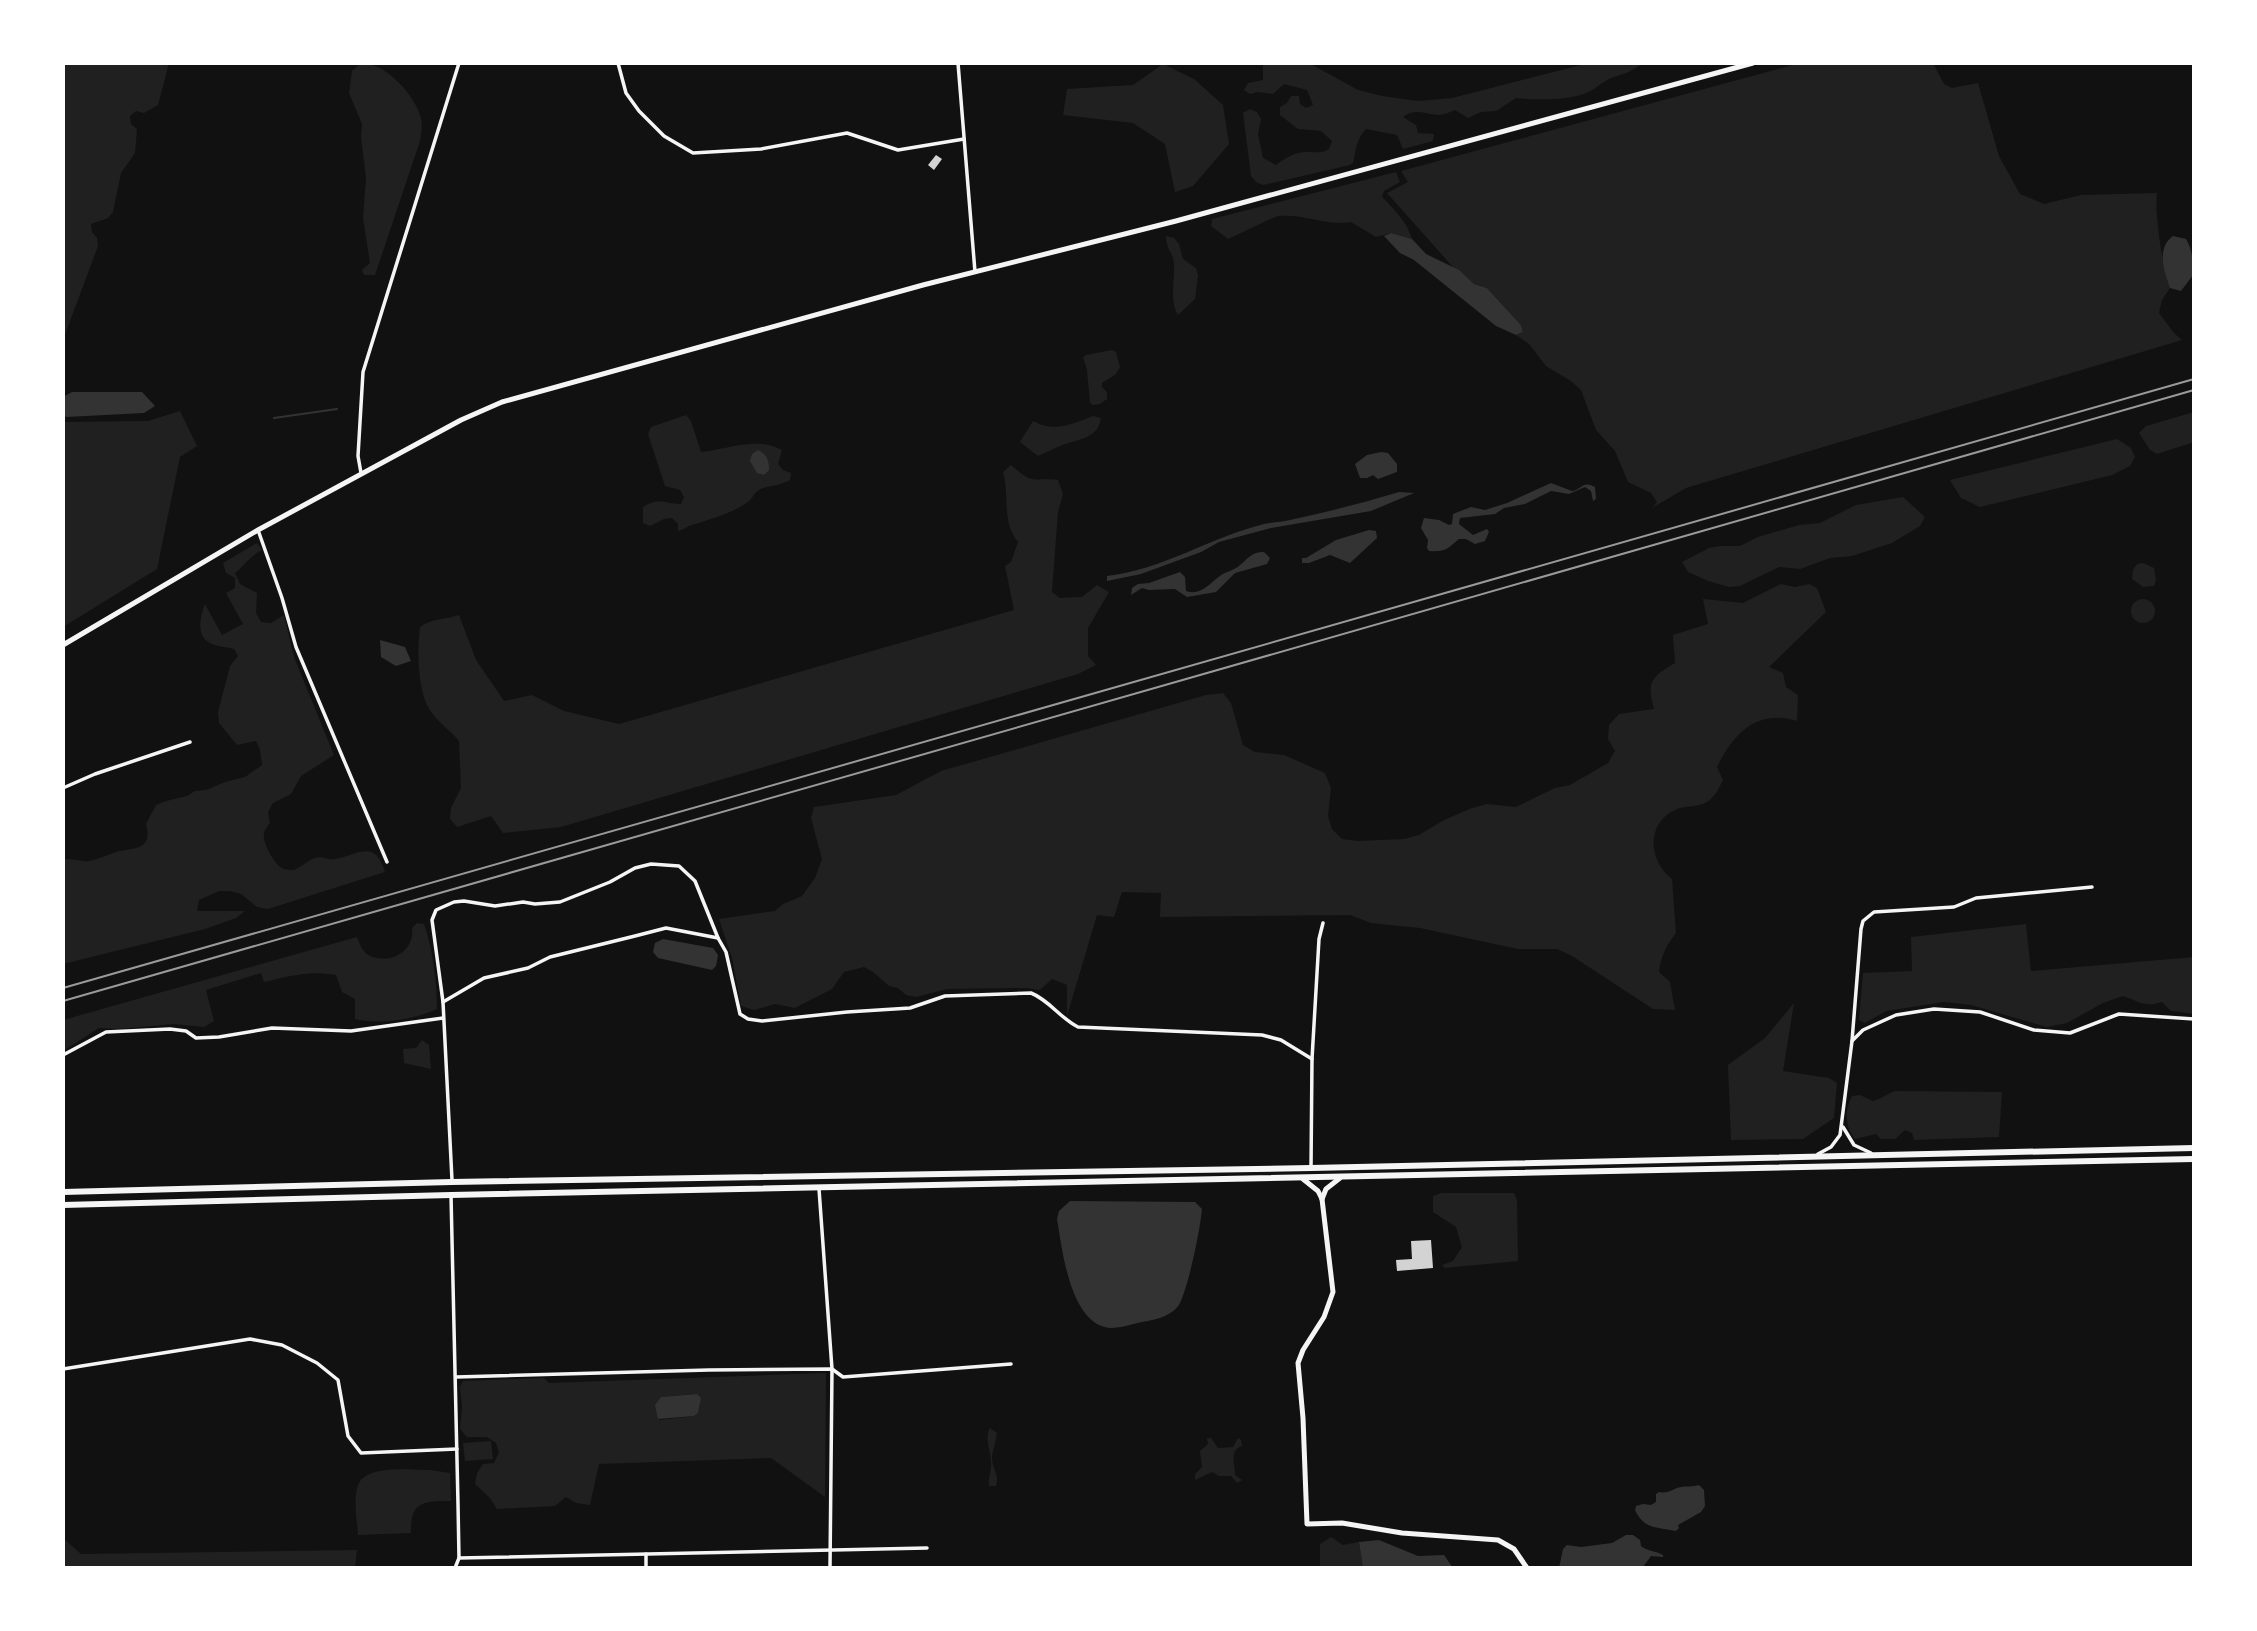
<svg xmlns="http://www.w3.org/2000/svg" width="2257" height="1631" viewBox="0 0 2257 1631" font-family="'Nunito Sans',sans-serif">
	<rect width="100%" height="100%" fill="#111"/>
	<g fill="#202020" fill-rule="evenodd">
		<polygon points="63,63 169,63 158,105 144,113 136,111 130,116 131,124 137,129 135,153 121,173 113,212 108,218 91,224 92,232 97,238 98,246 63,340"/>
		<path d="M361 63C386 63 415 95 421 118 423 125 421 134 420 141L375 275H364L362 270 370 263 363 218 366 178 361 137 362 124 349 93 352 71Z"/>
		<path d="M1263 63H1309L1358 90 1382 96 1418 101 1452 98 1589 63H1643C1627 75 1626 72 1609 79 1600 83 1595 90 1586 93 1566 101 1537 100 1516 98L1496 111 1481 112 1468 118 1455 110C1450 112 1444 115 1438 115 1424 114 1415 108 1403 117L1416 125 1418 133 1434 134 1433 141 1403 149 1397 135 1366 129C1356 139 1356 151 1353 163L1350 165 1263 185 1256 182 1251 176 1243 113 1250 109 1257 112 1261 119 1258 134 1263 158 1276 165C1285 158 1295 152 1307 152 1316 152 1321 154 1329 149L1332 141 1321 131 1298 129 1280 115V107L1287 103 1291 96H1299L1300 104 1306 108 1313 105 1307 90 1284 84 1273 94 1258 92 1250 94 1244 90 1248 83 1263 80Z"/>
		<path d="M1800 63H1933L1944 84 1952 88 1978 83 1999 156 2020 194 2044 204 2081 195 2157 193C2154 214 2163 267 2170 288L2162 300 2159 313 2174 333 2182 340 1686 488 1652 508 1657 502 1651 493 1628 482 1615 451 1596 430 1581 390 1571 381 1546 366 1529 344 1516 335 1523 332 1521 325 1492 293 1487 288 1474 284 1452 266 1387 193 1408 182 1401 171Z"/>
		<polygon points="1163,64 1194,79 1223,105 1229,144 1193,186 1175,192 1165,144 1133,123 1063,115 1067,89 1133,85"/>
		<path d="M1396 172 1400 182 1384 191 1382 197C1395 210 1407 222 1412 239L1391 233 1376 237 1351 222C1326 226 1305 214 1279 216 1273 217 1238 235 1228 239L1211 226 1212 219Z"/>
		<path d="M1166 236 1174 238 1179 244 1183 259 1196 268 1198 276 1195 299 1178 315C1169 300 1175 280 1174 263 1174 255 1166 250 1166 236Z"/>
		<polygon points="1112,350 1116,352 1120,367 1116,374 1102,383 1102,387 1107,392 1107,399 1100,404 1093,405 1090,403 1087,370 1083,357 1086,355"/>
		<polygon points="180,411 197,446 180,457 157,569 63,627 63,422 148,421"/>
		<polygon points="2194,412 2194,442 2157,454 2150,450 2139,433 2146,426"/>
		<path d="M686 415 691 421 701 452C728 449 758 436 782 450L778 464 783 470 791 473 790 480C780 486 764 486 759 490 754 493 752 499 748 502 737 511 706 521 692 525 687 526 684 530 678 531V524L672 518 664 519 650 526 643 523V507C659 497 665 504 681 504L684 497 680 490 665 486 648 434 651 427Z"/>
		<path d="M1093 416 1101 418C1098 440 1076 439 1060 446 1052 449 1046 453 1038 456L1020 442 1033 421C1055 433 1072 424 1093 416Z"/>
		<polygon points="2117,439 2131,448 2135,457 2130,466 2112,475 1980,507 1961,498 1950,480"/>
		<path d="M1011 465C1035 486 1031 477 1058 480L1063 494 1058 512 1052 592 1060 598 1082 597 1097 585 1109 592 1088 628V656L1096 665 1078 674 561 827 503 833 491 816 457 827 450 819 451 808 461 788 459 741C451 731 440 724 432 713 417 694 417 650 420 627 432 618 445 620 459 615L476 660 504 701 532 695 564 711 619 724 1014 610 1005 566 1011 562 1018 542C1001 521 1010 497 1003 472Z"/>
		<polygon points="1903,497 1925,517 1920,526 1892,543 1852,556 1830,558 1800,569 1779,567 1740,586 1729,587 1708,581 1688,572 1682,562 1709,548 1720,546 1740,546 1758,537 1799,525 1820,523 1856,505"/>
		<path d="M257 543 262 550C252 554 244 566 235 573L240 584 257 593 256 613 261 622 271 623 284 615 294 657 334 755 301 776 291 794 273 803 268 812 270 823C269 824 264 831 264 833 262 842 274 864 282 868 285 870 291 870 294 870 302 867 310 858 319 857 325 857 329 861 335 859 360 854 375 839 385 872L268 909 257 907 241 894 230 891H219L199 900 197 911H245L236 918 205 929 63 964V861L66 859C74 859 82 862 89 861 98 859 107 855 116 852 134 847 153 851 146 824L156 805 166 801 187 796 195 791 206 790 225 782 245 777 262 765 260 750 256 741 237 745 219 723 218 712 230 666 238 656 234 649C227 647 219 647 212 644 195 637 200 617 205 604L222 635 243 624 226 593 235 588V578L226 573 223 563Z"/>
		<polygon points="2143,563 2154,568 2156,580 2154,586 2143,587 2132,579 2133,570 2137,564"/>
		<path d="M1781 584 1795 587 1809 584 1817 588 1826 612 1769 667 1783 673 1786 687 1798 695 1797 721C1757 709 1734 733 1717 767L1723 780C1719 788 1715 797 1707 802 1698 808 1684 805 1675 810 1645 824 1649 862 1672 879L1676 933C1666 946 1661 956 1659 972L1670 982 1675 1010 1653 1009 1572 956 1557 949H1518L1420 928 1371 923 1350 915 1160 917 1161 893 1122 892 1114 917 1097 915 1067 1016V985L1052 979 1040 990 1026 988 947 989 916 997 906 995 898 988 889 986 873 972 864 967 844 972 832 989 795 1008 775 1004 754 1010 741 1006 732 958 719 919 775 911 783 904 802 896 815 878 822 859 811 818 814 807 896 795 941 771 1206 695 1223 693 1231 703 1243 745 1255 752 1284 755 1325 773 1331 788 1328 816 1332 829 1342 839 1357 841 1404 839 1419 835 1444 820 1472 808 1487 804 1516 807 1555 788 1570 785 1608 763 1615 751 1608 739 1609 725 1619 714 1654 709C1646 681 1652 677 1675 663L1673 635 1708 624 1703 599 1743 603Z"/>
		<circle cx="2143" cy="611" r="12"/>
		<path d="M417 923 424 924C433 950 437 982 437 1009 413 1020 381 1025 355 1019V999L342 992 336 975C311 970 289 976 264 982L261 973 206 990 214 1021 204 1027 174 1024 118 1029 99 1028 63 1051V1020L357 937C360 944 362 952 370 956 391 965 415 951 412 928Z"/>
		<path d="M2026 924 2031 971 2194 957V1014L2171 1011 2162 1002C2144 1008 2139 1001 2123 996L2103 1003 2067 1023 2047 1027 1971 1005 1944 1002 1886 1011 1865 1023 1859 1020 1863 973 1912 971 1911 937Z"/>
		<polygon points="1794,1003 1783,1071 1829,1078 1837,1083 1834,1118 1803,1139 1731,1140 1728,1065 1765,1038"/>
		<polygon points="422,1040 429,1045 431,1069 404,1063 403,1049 416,1048"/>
		<path d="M1895 1091 2002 1092 1999 1137 1914 1140 1912 1133 1905 1130 1895 1139H1881L1876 1134 1855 1139C1845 1127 1844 1110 1852 1096L1860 1095 1873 1101C1882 1099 1886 1094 1895 1091Z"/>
		<polygon points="1441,1193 1514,1193 1517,1200 1518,1261 1445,1268 1442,1265 1453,1261 1462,1247 1456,1227 1433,1212 1433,1196"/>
		<path d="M826 1373 825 1497 771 1458 599 1464 590 1505 576 1503 566 1497 555 1506 497 1509 490 1498 475 1484 477 1473 483 1464 494 1463 499 1452 496 1443 487 1437H467L460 1429 462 1407 460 1387 463 1381 544 1378 549 1383ZM697 1394 700 1403 698 1413 694 1416 659 1420 661 1397Z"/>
		<path d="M990 1428 997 1433C996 1441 993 1449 992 1456 991 1467 1000 1475 996 1486H989C988 1477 992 1470 991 1462 991 1451 984 1437 990 1428Z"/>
		<path d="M1207 1438H1211L1218 1448 1233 1447 1238 1438 1241 1440 1242 1446C1229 1450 1235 1463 1235 1475L1242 1480 1237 1483 1231 1476H1219L1212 1472 1195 1480V1474L1202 1467 1200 1451 1208 1444Z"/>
		<polygon points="491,1441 493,1459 465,1461 463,1443"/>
		<path d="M430 1470 450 1473 451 1501C424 1501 410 1501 411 1533L358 1535C357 1521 353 1499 358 1485 366 1464 412 1470 430 1470Z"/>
		<polygon points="1331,1537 1343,1545 1359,1542 1363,1568 1320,1568 1320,1544"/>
		<polygon points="63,1538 81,1554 357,1550 355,1568 63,1568"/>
	</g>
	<g fill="#333">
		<polygon points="1391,233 1412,239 1426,254 1459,270 1474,284 1487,288 1521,325 1523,332 1516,335 1496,326 1414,260 1400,253 1384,236"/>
		<path d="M2173 236 2186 239C2193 251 2193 262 2193 275L2181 291 2170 288C2164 271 2156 248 2173 236Z"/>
		<polygon points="72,392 142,392 155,406 144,413 66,417 63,412 63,397"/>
		<path d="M758 450C767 454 769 461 769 470L764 475 757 473 750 461 752 454Z"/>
		<polygon points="1381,452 1388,453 1397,464 1397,472 1378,479 1373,475 1367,478 1360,478 1355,464 1367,455"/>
		<path d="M1551 483 1572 491C1582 489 1583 480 1595 487L1596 499 1593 501 1591 491 1585 487 1569 494 1551 491 1525 504 1504 508 1495 514 1460 518 1459 524 1473 535 1487 529 1489 532 1485 541 1475 544 1466 539H1459C1447 549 1446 552 1429 551L1427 548 1428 540 1421 528 1424 518 1439 520 1449 525 1452 524 1453 514 1471 507 1485 510 1507 503Z"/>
		<path d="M1399 492 1414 493 1371 511 1271 528 1219 542 1201 552 1141 574 1107 581V576C1162 570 1211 537 1264 524 1273 522 1282 522 1290 520 1327 512 1363 503 1399 492Z"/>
		<polygon points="1369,530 1376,531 1377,538 1350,563 1330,555 1309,563 1302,563 1302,558 1306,558 1336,540"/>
		<path d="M1264 552 1270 558 1267 564 1235 573 1216 592 1187 597 1175 589 1149 590 1142 588 1131 595 1132 588 1138 584 1149 583 1180 572 1185 577 1186 591C1201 596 1209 584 1220 576 1226 571 1234 571 1240 565 1249 558 1251 552 1264 552Z"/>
		<polygon points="380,640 405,647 411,661 396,666 381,657"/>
		<polygon points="663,939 713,948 718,955 716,966 712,970 658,958 653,952 655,943"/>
		<path d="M1070 1201 1195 1202 1202 1209C1200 1231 1189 1284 1180 1303 1173 1316 1155 1320 1142 1322 1133 1324 1120 1328 1111 1328 1070 1326 1062 1248 1057 1219L1059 1211Z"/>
		<polygon points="697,1394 701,1398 698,1413 694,1416 658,1419 655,1405 661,1397"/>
		<path d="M1699 1485 1704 1490 1705 1506 1701 1512 1678 1525 1679 1528 1676 1531C1658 1527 1644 1530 1635 1510L1636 1506 1643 1504 1651 1505 1656 1502V1494L1659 1492C1669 1494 1674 1488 1681 1487 1687 1486 1693 1487 1699 1485Z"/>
		<path d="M1626 1535H1633L1640 1540 1641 1546C1647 1551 1656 1551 1663 1555V1557L1651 1556 1643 1567 1559 1568 1563 1549 1567 1545 1581 1547 1612 1543Z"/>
		<polygon points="1379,1540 1418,1556 1444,1555 1453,1568 1363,1568 1359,1542"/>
	</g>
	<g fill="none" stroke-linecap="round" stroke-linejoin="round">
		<polyline stroke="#333" stroke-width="2" points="274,418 337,409"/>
	</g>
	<g fill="#d3d3d3">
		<polygon points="936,155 942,159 934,170 928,165"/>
		<polygon points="1431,1240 1433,1268 1397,1271 1396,1260 1412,1259 1411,1241"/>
	</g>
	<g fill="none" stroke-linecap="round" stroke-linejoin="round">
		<g stroke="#f5f5f5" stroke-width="3.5">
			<polyline points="618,63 626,93 639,111 664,136 693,153 761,149 847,133 898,150 964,139"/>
			<polyline points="958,63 975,272"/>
			<polyline points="361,473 358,456 363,372 459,63"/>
			<polyline points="258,530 282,598 296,647 387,862"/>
			<polyline points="63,788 95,774 190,742"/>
			<path d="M443 1002 484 978 528 968 550 957 635 936 666 928 718 938 726 952 740 1014 748 1019 762 1021 847 1012 910 1008 945 996 1031 993C1049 1000 1060 1018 1078 1027L1262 1035 1281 1040 1312 1059"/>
			<polyline points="1852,1041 1863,1030 1896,1015 1934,1009 1980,1012 2034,1030 2070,1033 2119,1014 2194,1019"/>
			<polyline points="63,1055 106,1032 170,1029 186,1031 196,1038 219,1037 272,1028 351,1031 443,1018"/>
			<polyline points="1843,1127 1854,1145 1871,1153"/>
			<polyline points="1818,1154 1831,1147 1840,1135 1852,1041 1861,929 1863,921 1874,912 1954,907 1976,898 2092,887"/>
			<polyline points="1311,1168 1312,1059 1319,939 1323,923"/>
			<polyline points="452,1180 443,1002 432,920 436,910 454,902 464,901 495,906 523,902 535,904 560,902 610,882 635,868 651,864 679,866 695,881 718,938"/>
			<polyline points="819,1189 832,1369 830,1568"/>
			<polyline points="451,1195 458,1504 459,1558 455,1568"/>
			<polyline points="63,1369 250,1339 282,1345 317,1363 338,1380 348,1436 361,1453 457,1449"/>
			<polyline points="456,1377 709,1370 832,1369 843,1377 1011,1364"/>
			<polyline points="646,1554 646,1568"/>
			<polyline points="459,1558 927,1548"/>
		</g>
		<g stroke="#f5f5f5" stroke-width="5">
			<polyline points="1303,1179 1318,1191 1322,1199 1333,1292 1324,1317 1303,1350 1298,1363 1303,1418 1307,1524 1342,1523 1402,1533 1498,1540 1514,1549 1527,1568"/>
			<polyline points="1322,1199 1326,1189 1340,1178"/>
		</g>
		<polyline stroke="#f5f5f5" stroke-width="5" points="63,645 258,530 461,420 502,402 923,285 1176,221 1753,63"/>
		<g stroke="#f5f5f5" stroke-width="6">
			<polyline points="63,1192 452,1182 1311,1168 2194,1148"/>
			<polyline points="63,1205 451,1195 2194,1159"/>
		</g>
		<g stroke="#9a9a9a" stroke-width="2">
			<polyline points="63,988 2194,379"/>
			<polyline points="63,1001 2194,390"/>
		</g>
	</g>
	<rect width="2257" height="1631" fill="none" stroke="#ffffff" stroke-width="130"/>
</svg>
